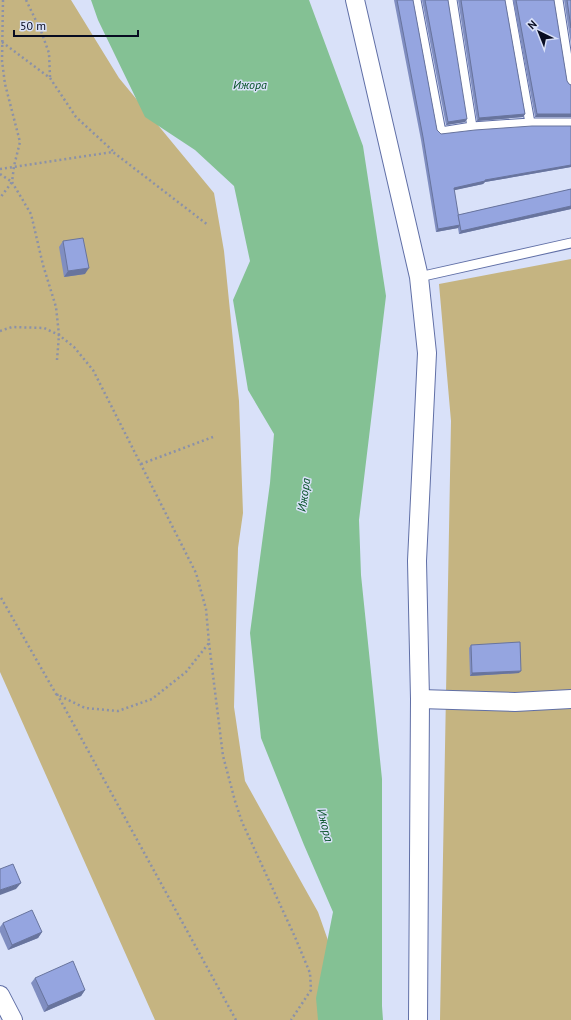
<svg xmlns="http://www.w3.org/2000/svg" width="571" height="1020" viewBox="0 0 571 1020" font-family="'PT Sans',sans-serif">
	<rect width="100%" height="100%" fill="#d9e1f9"/>
	<g fill="#c5b481">
		<polygon points="0,0 71,0 119,78 214,193 224,251 239,401 243,513 238,548 234,707 245,781 318,912 355,1017 349,1020 155,1020 0,672"/>
		<polygon points="571,259 571,1020 440,1020 451,421 439,284"/>
	</g>
	<polygon fill="#84c194" points="91,0 309,0 363,146 386,296 359,520 361,575 382,779 382,1006 383,1020 318,1020 316,998 333,912 304,845 261,738 250,633 270,483 274,434 248,390 233,300 250,261 234,186 195,150 145,117 98,20"/>
	<g fill="none" stroke-linecap="round" stroke-linejoin="round">
		<g stroke="#606fa6" stroke-width="11">
			<g id="service">
				<polyline points="416,0 441,132 472,127"/>
				<polyline points="452,0 472,127 530,123 508,0"/>
				<polyline points="558,0 571,83"/>
				<polyline points="530,123 571,123"/>
				<polyline points="419,277 571,243"/>
			</g>
		</g>
		<g stroke="#606fa6" stroke-width="20">
			<g id="minor">
				<polyline points="355,0 419,277 427,353 417,561 420,699 418,1020"/>
				<polyline points="420,699 515,702 571,699"/>
				<polyline points="0,995 13,1020"/>
			</g>
		</g>
		<g stroke="#8b91a8" stroke-width="2.5" stroke-dasharray="2 3" stroke-linecap="butt">
			<polyline points="3,0 2,61 5,84 20,142 14,166 12,182 31,214 43,265 56,307 59,335 57,360"/>
			<polyline points="26,0 41,31 49,53 50,77"/>
			<polyline points="2,42 50,78 76,117 113,151"/>
			<polyline points="0,169 113,152 208,225"/>
			<polyline points="0,174 12,182 0,198"/>
			<polyline points="0,331 12,327 44,328 59,335 74,347 93,370 196,573 206,609 209,643 186,672 152,699 118,711 85,708 56,694 0,596"/>
			<polyline points="141,464 213,437"/>
			<polyline points="209,643 223,756 235,801 242,822 295,937 310,973 311,990 291,1020"/>
			<polyline points="57,694 236,1020"/>
		</g>
		<use href="#service" stroke="#fff" stroke-width="9"/>
		<use href="#minor" stroke="#fff" stroke-width="18"/>
	</g>
	<g fill="#808ec1">
		<polygon points="394,0 413,0 437,130 441,134 571,126 571,167 485,182 483,184 454,190 458,215 571,189 571,209 459,234 458,228 436,232 421,140"/>
		<polygon points="422,0 448,0 465,122 446,125"/>
		<polygon points="458,0 505,0 525,114 523,117 477,121"/>
		<polygon points="513,0 554,0 567,81 569,84 571,85 571,117 535,117"/>
		<polygon points="564,0 571,0 571,44"/>
		<polygon points="63,241 85,274 64,277 59,247"/>
		<polygon points="471,645 519,673 470,676 469,648"/>
		<polygon points="3,923 42,932 38,938 8,950 0,932 0,927"/>
		<polygon points="35,978 85,990 81,996 44,1012 31,983"/>
	</g>
	<g fill="#68749d">
		<polygon points="525,114 523,117 477,121 479,118"/>
		<polygon points="537,114 571,114 571,117 535,117"/>
		<polygon points="467,119 465,122 446,125 448,122"/>
		<polygon points="571,165 571,167 485,182 483,184 451,191 454,188 485,180"/>
		<polygon points="571,206 571,209 459,234 461,231"/>
		<polygon points="460,225 458,228 436,232 438,229"/>
		<polygon points="89,268 85,274 64,277 68,271"/>
		<polygon points="521,671 519,673 470,676 472,673"/>
		<polygon points="21,883 16,889 0,895 0,890"/>
		<polygon points="42,932 38,938 8,950 12,945"/>
		<polygon points="85,990 81,996 44,1012 48,1006"/>
	</g>
	<g fill="#95a5e0" stroke="#68749d">
		<polygon points="397,0 413,0 437,130 441,134 475,130 532,126 571,126 571,165 485,180 485,181 454,188 460,225 438,229 423,137"/>
		<polygon points="425,0 448,0 467,119 448,122"/>
		<polygon points="461,0 505,0 525,114 479,118"/>
		<polygon points="516,0 554,0 567,81 569,84 571,85 571,114 537,114"/>
		<polygon points="567,0 571,0 571,28"/>
		<polygon points="571,189 571,206 461,231 458,215"/>
		<polygon points="83,238 89,268 68,271 63,241"/>
		<polygon points="520,642 521,671 472,673 471,645"/>
		<polygon points="13,864 21,883 0,890 0,869"/>
		<polygon points="32,910 42,932 12,945 3,923"/>
		<polygon points="73,961 85,990 48,1006 35,978"/>
	</g>
	<g text-anchor="middle" stroke-width="3" stroke-linejoin="round" paint-order="stroke">
		<g font-size="12" font-style="italic" fill="#055026" stroke="#d9e1f9">
			<text x="250" y="89">Ижора</text>
			<text transform="translate(304 495) rotate(-82)" y="4">Ижора</text>
			<text transform="translate(325 825) rotate(76)" y="4">Ижора</text>
		</g>
	</g>
	<g transform="translate(539 32) rotate(317)" stroke="#d9e1f9" stroke-width="3" paint-order="stroke">
	<path d="M0-3L7 15L0 10L-7 15Z" fill="#080c21"/>
	<text y="-6" font-size="11" font-weight="bold" text-anchor="middle" fill="#080c21">N</text>
	</g>
	<path d="M14 30v6h124v-6" fill="none" stroke="#080c21" stroke-width="2"/>
	<text x="20" y="30" font-size="12" fill="#080c21" stroke="#d9e1f9" stroke-width="3" paint-order="stroke">50 m</text>
</svg>
